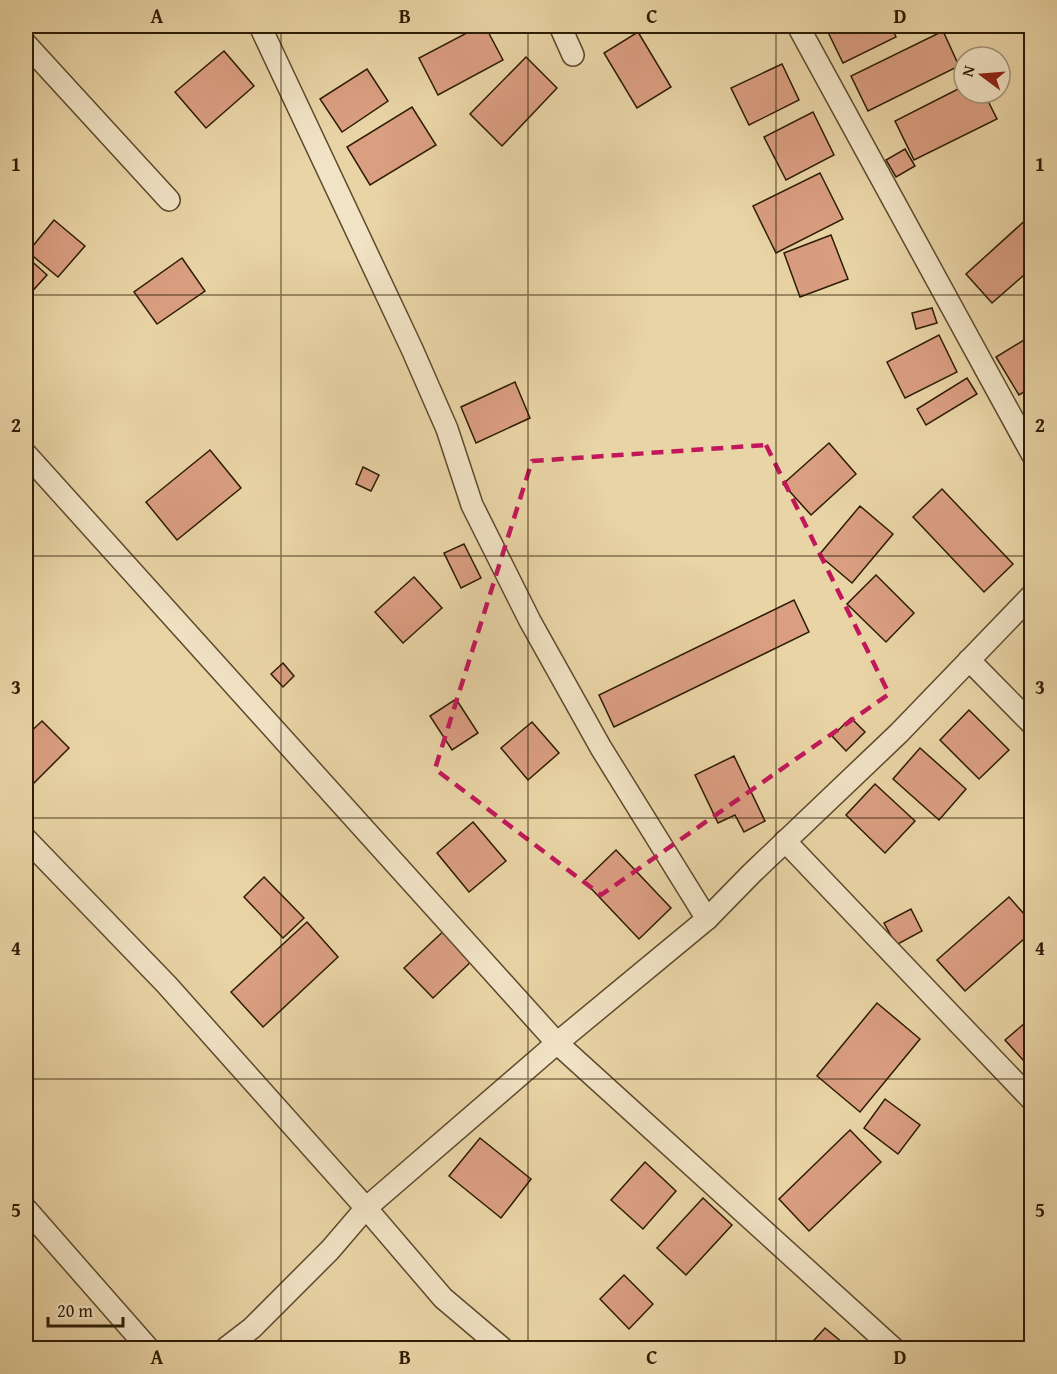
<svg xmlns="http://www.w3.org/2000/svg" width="1057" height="1374" viewBox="0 0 1057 1374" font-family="'Gentium Book Plus',serif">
	<rect width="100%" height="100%" fill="#e9d4a6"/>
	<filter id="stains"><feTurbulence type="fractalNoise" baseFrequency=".00333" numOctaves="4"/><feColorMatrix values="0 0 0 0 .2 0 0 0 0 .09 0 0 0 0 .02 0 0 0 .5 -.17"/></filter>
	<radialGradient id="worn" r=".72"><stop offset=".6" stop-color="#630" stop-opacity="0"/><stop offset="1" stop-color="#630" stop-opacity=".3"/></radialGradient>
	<g fill="#da9e81" stroke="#2d1c04" stroke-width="1.5">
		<polygon points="287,26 304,26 291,33"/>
		<polygon points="480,26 485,26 503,60 438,95 419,58"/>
		<polygon points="825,26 891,26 896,37 843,63"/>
		<polygon points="943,31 959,66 868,111 851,76"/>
		<polygon points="638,32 671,87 637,108 604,53"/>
		<polygon points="224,51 254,86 206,128 175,92"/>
		<polygon points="526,57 557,88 502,146 470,114"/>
		<polygon points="782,64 799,100 749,125 731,88"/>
		<polygon points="367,69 388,101 342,132 320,99"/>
		<polygon points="964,86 964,93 984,93 997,119 914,160 895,121"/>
		<polygon points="412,107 436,145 370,185 347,147"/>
		<polygon points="813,112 834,155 786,180 764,137"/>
		<polygon points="905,149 915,166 896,177 886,160"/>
		<polygon points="820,173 843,219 776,253 753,206"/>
		<polygon points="1030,216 1032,268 992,303 966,274"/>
		<polygon points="54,220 85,246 58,277 28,252"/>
		<polygon points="831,235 848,279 800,297 784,253"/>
		<polygon points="26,256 47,275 26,298"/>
		<polygon points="182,258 205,291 157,324 134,292"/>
		<polygon points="932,308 937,323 916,329 912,313"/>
		<polygon points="939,335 957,372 905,398 887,362"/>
		<polygon points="1032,335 1032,387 1019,395 996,357"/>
		<polygon points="967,378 977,394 926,425 917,409"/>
		<polygon points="515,382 530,418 476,443 461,407"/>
		<polygon points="829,443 856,474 811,515 783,484"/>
		<polygon points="210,450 241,488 177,540 146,502"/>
		<polygon points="363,467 379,475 371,491 356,484"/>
		<polygon points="942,489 1013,564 984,592 913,517"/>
		<polygon points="860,506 893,534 852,583 819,555"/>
		<polygon points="464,544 481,578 461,588 444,553"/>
		<polygon points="876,575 914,613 886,642 847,604"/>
		<polygon points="414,577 442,608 403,643 375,612"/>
		<polygon points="794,600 809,632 614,727 599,695"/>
		<polygon points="283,663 294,676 283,687 271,674"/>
		<polygon points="456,699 478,733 452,750 430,716"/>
		<polygon points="969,710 1009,750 979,779 940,740"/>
		<polygon points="851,718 865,732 846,751 832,736"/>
		<polygon points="42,721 69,748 26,791 26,736"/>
		<polygon points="532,722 559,753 528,780 501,748"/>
		<polygon points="920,748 966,789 939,820 893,779"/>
		<polygon points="734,756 765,821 744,832 735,815 718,823 695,775"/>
		<polygon points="875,784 915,821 885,853 846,815"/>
		<polygon points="473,822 506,861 469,892 437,853"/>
		<polygon points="616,850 671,908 639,939 584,881"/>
		<polygon points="264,877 304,918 283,938 244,897"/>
		<polygon points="1009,897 1032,923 1032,932 965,991 937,960"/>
		<polygon points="911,909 922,931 896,945 884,923"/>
		<polygon points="307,922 338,957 263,1027 231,992"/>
		<polygon points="448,927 476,957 433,998 404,968"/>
		<polygon points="877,1003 920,1039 860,1112 817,1076"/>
		<polygon points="1032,1017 1032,1070 1005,1040"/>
		<polygon points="885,1099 920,1125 898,1154 864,1128"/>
		<polygon points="850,1130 881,1162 809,1231 779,1199"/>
		<polygon points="480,1138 531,1179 501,1218 449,1176"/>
		<polygon points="645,1162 676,1191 643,1229 611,1200"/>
		<polygon points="703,1198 732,1225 686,1275 657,1248"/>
		<polygon points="624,1275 653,1304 629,1329 600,1299"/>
		<polygon points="825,1328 849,1348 807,1348"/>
	</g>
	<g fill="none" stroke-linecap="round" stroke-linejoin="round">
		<g stroke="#5c4a2c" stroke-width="24">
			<g id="street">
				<polyline points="260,26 412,349 447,429 472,505 530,621 601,748 707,919"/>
				<polyline points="560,26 573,55"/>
				<polyline points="798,26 1032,454"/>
				<polyline points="26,44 169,200"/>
				<polyline points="26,454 557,1043 893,1348"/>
				<polyline points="969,660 1032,724"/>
				<polyline points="26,839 167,985 366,1208 443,1298 502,1348"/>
				<polyline points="785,841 1032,1100"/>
				<polyline points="26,1209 148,1348"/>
				<polyline points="226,1348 252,1328 330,1250 366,1208 557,1043 707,919 751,874 899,733 1032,595"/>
			</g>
		</g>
		<use href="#street" stroke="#f1e3c5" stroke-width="21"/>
	</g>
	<path fill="none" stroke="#c2185b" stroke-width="4.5" stroke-dasharray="12 8" stroke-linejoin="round" d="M766 445 889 694 601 895 435 769 532 461Z"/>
	<path fill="none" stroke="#2d1c04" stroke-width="1.5" stroke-opacity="0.55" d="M281 26V1348M528 26V1348M776 26V1348M26 295H1032M26 556H1032M26 818H1032M26 1079H1032"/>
	<rect width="1057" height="1374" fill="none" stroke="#e9d4a6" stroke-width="66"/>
	<g transform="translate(982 75) rotate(286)"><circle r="28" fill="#f1e3c5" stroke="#a39378" stroke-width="1.5"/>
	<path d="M0-4.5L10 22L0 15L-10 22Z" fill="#8f2418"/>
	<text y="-9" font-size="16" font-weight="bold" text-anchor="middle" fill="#2d1c04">N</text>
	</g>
	<path d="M48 1317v9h75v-9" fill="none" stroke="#2d1c04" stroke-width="3"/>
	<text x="57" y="1317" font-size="18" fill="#2d1c04" stroke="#f1e3c5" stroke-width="4.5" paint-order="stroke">20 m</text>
	<rect x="33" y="33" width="991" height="1308" fill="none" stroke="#2d1c04" stroke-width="2"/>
	<g font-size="20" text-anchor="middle" font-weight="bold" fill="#2d1c04">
		<text x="157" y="23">A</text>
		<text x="405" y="23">B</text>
		<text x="652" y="23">C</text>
		<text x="900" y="23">D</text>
		<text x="16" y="171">1</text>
		<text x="1040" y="171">1</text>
		<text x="16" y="432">2</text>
		<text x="1040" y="432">2</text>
		<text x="16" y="694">3</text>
		<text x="1040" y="694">3</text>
		<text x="16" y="955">4</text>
		<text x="1040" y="955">4</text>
		<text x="16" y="1217">5</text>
		<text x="1040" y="1217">5</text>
		<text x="157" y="1364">A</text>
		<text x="405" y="1364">B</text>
		<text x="652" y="1364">C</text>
		<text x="900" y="1364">D</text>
	</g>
	<rect width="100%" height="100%" filter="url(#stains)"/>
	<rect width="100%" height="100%" fill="url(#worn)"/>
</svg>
